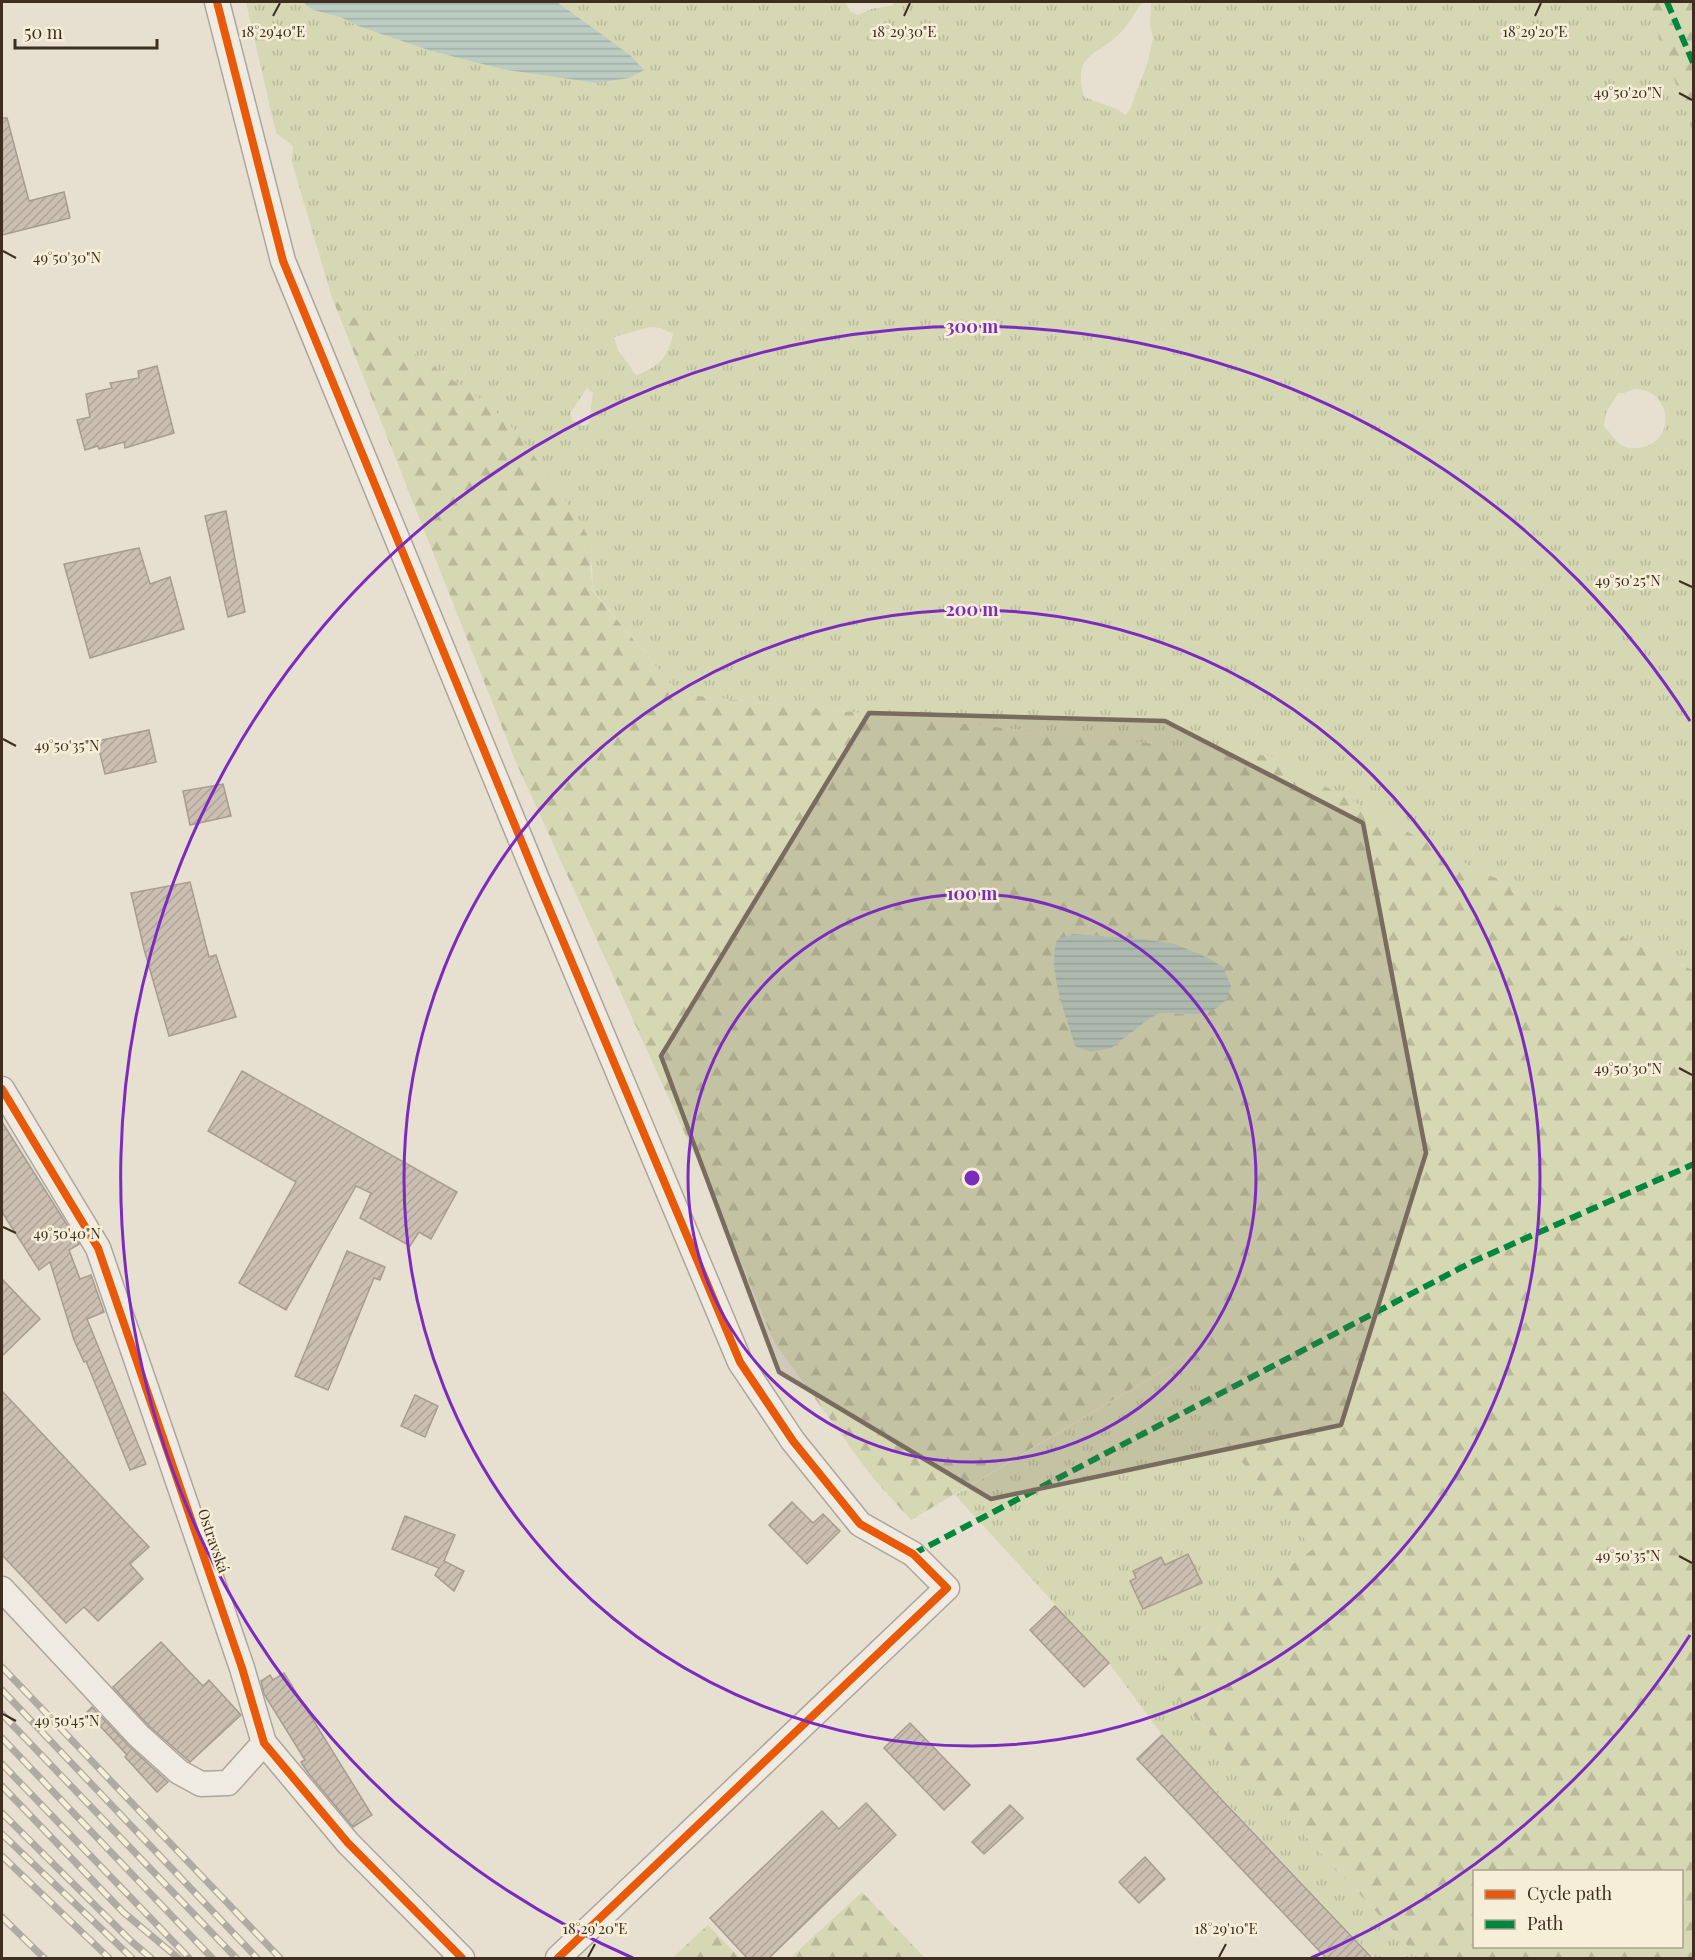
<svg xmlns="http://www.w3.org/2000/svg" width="1695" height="1960" viewBox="0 0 1695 1960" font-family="'Playfair Display',serif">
	<defs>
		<pattern id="grass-tufts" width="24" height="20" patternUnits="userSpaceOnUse" patternTransform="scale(1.5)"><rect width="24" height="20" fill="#d6d7b3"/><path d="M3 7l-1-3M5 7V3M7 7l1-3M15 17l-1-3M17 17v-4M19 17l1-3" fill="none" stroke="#b9b99a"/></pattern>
		<pattern id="forest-firs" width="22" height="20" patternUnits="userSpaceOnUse" patternTransform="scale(1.5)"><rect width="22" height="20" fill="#d6d7b3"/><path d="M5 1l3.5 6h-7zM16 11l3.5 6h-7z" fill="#b9b99a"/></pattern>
		<pattern id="water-rules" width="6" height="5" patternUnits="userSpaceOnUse" patternTransform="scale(1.5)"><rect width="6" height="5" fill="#bcccc2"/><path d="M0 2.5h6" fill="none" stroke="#a2b0a6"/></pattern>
		<pattern id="building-hatch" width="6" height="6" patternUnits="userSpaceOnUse" patternTransform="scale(1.5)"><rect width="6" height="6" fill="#cbbfb2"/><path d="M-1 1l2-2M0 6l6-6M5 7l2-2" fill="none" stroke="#afa499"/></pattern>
	</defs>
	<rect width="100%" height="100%" fill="#e7e0d1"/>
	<g fill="url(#grass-tufts)" fill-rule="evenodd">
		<path d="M246 2H304L306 5 313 10 340 17 361 27 431 51 502 69 592 28 557 2H845L851 12 858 15 871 9 894 5 892 2H1143C1135 11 1130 23 1121 32 1097 58 1072 51 1084 97L1119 110 1125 115 1130 109 1148 62 1153 38 1150 27 1151 3 1144 2H1647L1694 132 1693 970 1468 865 1270 756 679 694 593 590 592 565 490 406 331 295 292 162 293 146 276 133ZM650 327 661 328 673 334C669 356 658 368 636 375L618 350 614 337ZM587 388 593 393 589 423 584 426 572 420 570 413ZM1634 389C1674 389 1677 445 1637 448 1632 448 1628 449 1623 446 1616 442 1610 432 1604 426L1606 413 1618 393H1624Z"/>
		<polygon points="1193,1353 1208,1420 1314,1549 1150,1669 1419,1958 1374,1958 1162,1735 1109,1663 955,1495"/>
	</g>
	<g fill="url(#forest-firs)" fill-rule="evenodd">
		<polygon points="1647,2 1693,2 1693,132"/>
		<path d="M331 295 490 406 517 432 581 522 587 535 593 591 679 694 1270 756 1468 865 1693 970V1958H1419L1150 1669 1313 1549 1208 1420 1192 1353 911 1520 872 1477 774 1342 720 1211 515 760ZM1073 934 1141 939 1196 1014 1160 1013 1150 1018 1057 940ZM1474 1872H1682V1946H1474Z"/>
		<polygon points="862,1892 925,1958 790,1958"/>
		<polygon points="708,1925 740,1958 672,1958"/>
	</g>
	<g fill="url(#water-rules)">
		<polygon points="304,2 557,2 630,55 644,70 629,78 597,83 502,69 431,51 361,27 340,17 313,10 306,5"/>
		<path d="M1073 934 1141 939 1175 944 1206 957 1223 967 1231 986 1227 999 1215 1009 1196 1014 1160 1013 1150 1018 1111 1048 1091 1052 1075 1046C1066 1013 1047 974 1057 940Z"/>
	</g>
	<g fill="url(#building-hatch)" stroke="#a89c90" stroke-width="1.5">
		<polygon points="2,118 7,118 29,201 64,192 70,218 2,235"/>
		<polygon points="157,366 174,433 125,448 124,442 99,449 98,446 85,450 77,420 90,417 86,394 112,388 110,383 139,378 138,371"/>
		<polygon points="226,511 245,612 228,617 205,516"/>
		<polygon points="139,548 150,584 170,577 184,629 90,658 64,564"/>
		<polygon points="149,730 156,762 105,774 97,741"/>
		<polygon points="223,784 231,816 190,825 183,791"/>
		<polygon points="190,882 209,957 216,955 236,1017 169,1036 144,949 131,893"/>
		<polygon points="242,1071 457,1192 431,1239 419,1232 410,1246 360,1218 371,1193 356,1186 286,1310 239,1283 296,1182 208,1131"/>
		<polygon points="2,1122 79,1244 69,1250 80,1279 91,1275 104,1312 87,1319 146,1464 130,1470 86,1361 84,1362 74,1340 50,1262 39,1270 2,1212"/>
		<polygon points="347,1251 385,1267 380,1280 374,1278 328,1390 295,1376"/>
		<polygon points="2,1279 40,1319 2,1356"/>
		<polygon points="2,1391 149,1547 130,1564 143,1579 98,1621 84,1607 66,1623 2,1555"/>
		<polygon points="415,1395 438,1406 425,1437 401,1426"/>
		<polygon points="792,1502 813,1523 823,1514 840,1531 807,1564 769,1525"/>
		<polygon points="405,1516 455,1535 444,1561 464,1571 454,1591 435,1575 439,1568 392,1549"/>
		<polygon points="1188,1554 1202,1583 1143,1609 1130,1581 1136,1578 1133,1571 1161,1557 1165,1565"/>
		<polygon points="1055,1606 1109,1663 1084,1687 1030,1630"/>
		<polygon points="161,1642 203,1686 209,1680 241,1715 190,1762 149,1726 113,1687"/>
		<polygon points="284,1673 372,1815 353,1827 308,1773 301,1762 305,1760 264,1694 261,1681 270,1675 273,1680"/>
		<polygon points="92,1707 129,1746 168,1782 157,1792 125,1757 127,1755 87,1712"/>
		<polygon points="910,1723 970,1785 944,1810 884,1748"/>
		<polygon points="1162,1735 1222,1800 1373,1959 1327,1959 1137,1759"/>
		<polygon points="866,1803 896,1835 768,1959 748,1959 710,1918 822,1811 839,1829"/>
		<polygon points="1010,1805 1023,1818 984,1854 972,1842"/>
		<polygon points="1145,1857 1165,1879 1139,1903 1119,1882"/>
	</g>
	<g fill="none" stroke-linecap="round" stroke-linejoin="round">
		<g stroke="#ada599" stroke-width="27">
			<g id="minor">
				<polyline points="217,2 283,261 539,884 740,1362 793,1441 860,1524 913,1554 947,1588 558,1958"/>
				<polyline points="2,1089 98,1248 242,1668 264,1743 348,1843 462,1958"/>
				<polyline points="2,1589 139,1736 179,1772 201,1784 228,1783 264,1743"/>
			</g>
		</g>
		<use href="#minor" stroke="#efebe3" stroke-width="24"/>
		<g stroke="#afaaa2" stroke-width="7">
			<g id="rail">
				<polyline points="2,1667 280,1958"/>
				<polyline points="2,1690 257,1958"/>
				<polyline points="2,1714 236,1958"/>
				<polyline points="2,1738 212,1958"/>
				<polyline points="2,1764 189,1958"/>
				<polyline points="2,1786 123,1912 178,1958"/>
				<polyline points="2,1813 131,1941 151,1958"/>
				<polyline points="2,1834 132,1958"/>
				<polyline points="2,1856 109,1958"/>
				<polyline points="2,1917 44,1958"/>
			</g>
		</g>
		<use href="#rail" stroke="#f7eed8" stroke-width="4.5" stroke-dasharray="14" stroke-linecap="butt"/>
		<g stroke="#00873e" stroke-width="6" stroke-dasharray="12 6" stroke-linecap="butt">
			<polyline points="1667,2 1694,65"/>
			<polyline points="913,1554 1474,1261 1694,1164"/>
		</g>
		<g stroke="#f7eed8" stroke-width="11">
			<g id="cycleway">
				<polyline points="217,2 283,261 539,884 740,1362 793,1441 860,1524 913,1554 947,1588 558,1958"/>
				<polyline points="2,1089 98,1248 242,1668 264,1743 348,1843 462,1958"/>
			</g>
		</g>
		<use href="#cycleway" stroke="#e8590c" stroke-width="8"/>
	</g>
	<path fill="#786c5e" fill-opacity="0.2" stroke="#786c5e" stroke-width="4.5" stroke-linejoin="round" d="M869 713 1165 721 1363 823 1426 1153 1341 1425 991 1499 779 1372 661 1056Z"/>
	<path fill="none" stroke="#3d2e20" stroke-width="2" d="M273 16 280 3M904 16 910 3M1535 16 1541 3M1679 93 1692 100M3 251 16 258M1679 581 1692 587M3 739 16 746M1679 1068 1692 1075M3 1227 16 1233M1679 1556 1692 1563M3 1714 16 1721M588 1957 595 1944M1219 1957 1226 1944"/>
	<g fill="none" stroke="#7b2cbf" stroke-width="3">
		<circle cx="972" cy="1178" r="284"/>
		<circle cx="972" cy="1178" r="568"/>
		<path d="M1690 1635A851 851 0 0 1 1311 1958M633 1958A851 851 0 1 1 1690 721"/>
	</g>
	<g text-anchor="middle" stroke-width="5" stroke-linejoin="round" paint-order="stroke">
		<g font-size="15" fill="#3d2e20" stroke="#f7eed8">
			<text transform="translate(213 1541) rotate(71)" y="5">Ostravská</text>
		</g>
	</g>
	<g font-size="15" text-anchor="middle" fill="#3d2e20" stroke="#f7eed8" stroke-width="5" stroke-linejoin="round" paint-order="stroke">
		<text x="273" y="37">18°29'40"E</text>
		<text x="904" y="37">18°29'30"E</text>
		<text x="1535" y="37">18°29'20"E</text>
		<text x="1628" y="98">49°50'20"N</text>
		<text x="67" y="263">49°50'30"N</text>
		<text x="1628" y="586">49°50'25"N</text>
		<text x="67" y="751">49°50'35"N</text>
		<text x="1628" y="1074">49°50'30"N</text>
		<text x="67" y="1239">49°50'40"N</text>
		<text x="1628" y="1561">49°50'35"N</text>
		<text x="67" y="1726">49°50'45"N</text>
		<text x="595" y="1934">18°29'20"E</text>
		<text x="1226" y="1934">18°29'10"E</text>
	</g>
	<circle cx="972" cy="1178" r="9" fill="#7b2cbf" stroke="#f7eed8" stroke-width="3"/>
	<g font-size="18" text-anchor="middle" font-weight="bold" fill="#7b2cbf" stroke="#f7eed8" stroke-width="5" stroke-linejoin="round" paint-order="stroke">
		<text x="972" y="333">300 m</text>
		<text x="972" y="616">200 m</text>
		<text x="972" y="900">100 m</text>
	</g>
	<rect width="1695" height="1960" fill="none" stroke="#3d2e20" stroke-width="6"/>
	<rect x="1473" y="1870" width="210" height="78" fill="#f7eed8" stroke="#ada18e" stroke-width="1.5"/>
	<rect x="1485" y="1890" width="30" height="9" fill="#e8590c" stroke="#ada18e" stroke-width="1.5"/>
	<text x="1527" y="1900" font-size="18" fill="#3d2e20">Cycle path</text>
	<rect x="1485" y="1920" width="30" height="9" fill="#00873e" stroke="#ada18e" stroke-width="1.5"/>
	<text x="1527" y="1930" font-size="18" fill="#3d2e20">Path</text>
	<path d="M15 39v9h142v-9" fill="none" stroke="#3d2e20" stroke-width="3"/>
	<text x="24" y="39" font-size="18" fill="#3d2e20" stroke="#f7eed8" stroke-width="4.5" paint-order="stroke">50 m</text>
</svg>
